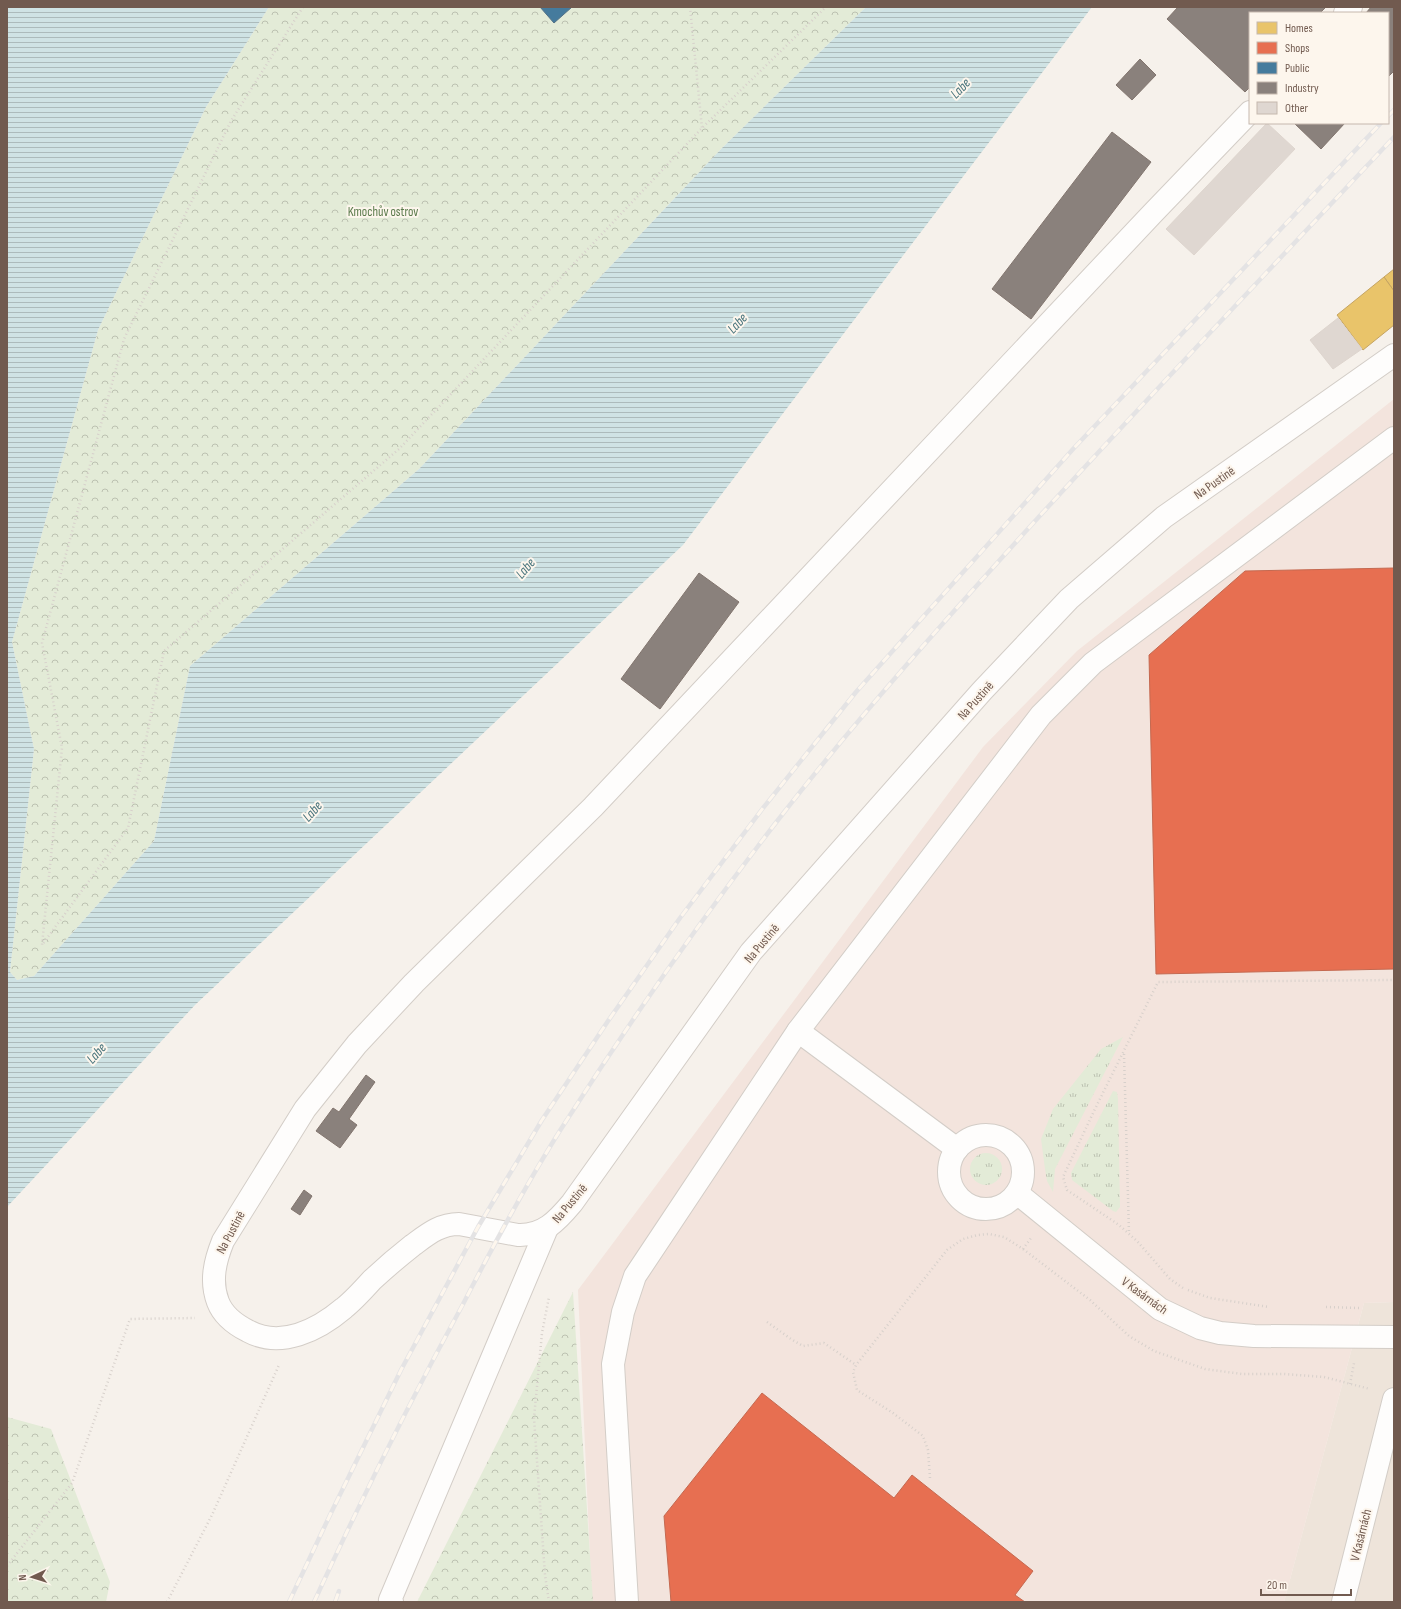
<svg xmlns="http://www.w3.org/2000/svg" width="1401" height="1609" viewBox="0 0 1401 1609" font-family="'Sofia Sans Condensed',sans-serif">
	<defs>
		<pattern id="grass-tufts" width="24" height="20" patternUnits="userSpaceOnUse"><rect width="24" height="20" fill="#e3ebd7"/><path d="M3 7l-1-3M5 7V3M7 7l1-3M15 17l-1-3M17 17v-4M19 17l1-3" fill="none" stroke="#bcc1b1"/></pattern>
		<pattern id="forest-crowns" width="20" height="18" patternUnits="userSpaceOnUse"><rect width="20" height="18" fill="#e3ebd7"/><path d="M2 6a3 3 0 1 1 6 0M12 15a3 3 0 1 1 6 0" fill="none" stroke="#bcc1b1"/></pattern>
		<pattern id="water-rules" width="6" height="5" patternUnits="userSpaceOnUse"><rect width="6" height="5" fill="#cfe3e4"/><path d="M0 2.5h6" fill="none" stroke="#acbbbb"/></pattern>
	</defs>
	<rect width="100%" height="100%" fill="#f6f1eb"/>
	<polygon fill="#eee4da" points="1394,1302 1394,1602 1284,1602 1364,1303"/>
	<polygon fill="#f3e4dd" points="1394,399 1394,1302 1364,1303 1284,1602 592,1602 578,1290 983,747 1077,651"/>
	<g fill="url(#grass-tufts)">
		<polygon points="1123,1037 1055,1169 1053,1192 1047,1181 1045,1169 1041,1139 1053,1109 1101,1049"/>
		<polygon points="1113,1091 1117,1092 1118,1099 1120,1207 1116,1212 1113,1211 1072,1180 1071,1173"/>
		<circle cx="986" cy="1169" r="16"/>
	</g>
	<g fill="url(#forest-crowns)">
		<polygon points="269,7 866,7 722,148 419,469 190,666 154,841 34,976 17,980 10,972 34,749 12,642 98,330 206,107"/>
		<polygon points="573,1292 593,1602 417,1602"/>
		<polygon points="7,1417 51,1429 110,1582 106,1602 7,1602"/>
	</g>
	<polygon fill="url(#water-rules)" points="7,7 269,7 206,107 98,330 12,642 34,749 10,972 17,980 34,976 154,841 190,666 419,469 722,148 866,7 1092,7 683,545 195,1005 7,1207"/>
	<g fill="#e9c46a" stroke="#c5a462">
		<polygon points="1394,269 1394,291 1384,277"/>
		<polygon points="1384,277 1394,291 1394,325 1363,350 1337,315"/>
	</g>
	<g fill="#e76f51" stroke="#c46950">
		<polygon points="1394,568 1394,969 1156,974 1149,655 1245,571"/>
		<polygon points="762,1393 894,1498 912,1475 1033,1571 1015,1595 1025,1602 671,1602 664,1516"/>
	</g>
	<polygon fill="#457b9d" stroke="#527186" points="540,7 572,7 554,23"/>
	<g fill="#8a817c" stroke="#82756e">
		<polygon points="1178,7 1326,7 1320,13 1250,13 1250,87 1245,92 1167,19"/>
		<polygon points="1371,7 1394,7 1394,71 1388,77 1388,13 1366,13"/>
		<polygon points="1140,59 1156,75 1132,100 1116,85"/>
		<polygon points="1294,123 1345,123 1321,149"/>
		<polygon points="1112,132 1151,162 1031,319 992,289"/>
		<polygon points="699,573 739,602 660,709 621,679"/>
		<polygon points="366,1075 375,1082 349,1119 357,1125 340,1148 316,1131 333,1108 339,1112"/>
		<polygon points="304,1190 312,1196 300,1215 291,1209"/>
	</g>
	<g fill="#dfd7d1" stroke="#ded5ce">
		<polygon points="1267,123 1295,149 1194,255 1166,229"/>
		<polygon points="1338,318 1362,349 1333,369 1310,340"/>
	</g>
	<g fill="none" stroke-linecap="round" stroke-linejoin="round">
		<g stroke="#d3cdc7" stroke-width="24">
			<g id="minor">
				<polyline points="1345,13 1351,7"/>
				<path d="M1250 112 1152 214 593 807 414 983 357 1044 305 1109 223 1241C215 1261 210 1281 218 1302 223 1315 236 1325 248 1331 281 1349 318 1330 344 1308 354 1300 363 1290 372 1280 385 1268 399 1256 413 1245 428 1234 440 1224 459 1224L518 1235C543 1236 557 1221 572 1203L751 952 982 691 1069 599 1164 517 1394 355"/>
				<circle cx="986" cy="1172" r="37"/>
				<polyline points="957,1149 798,1031 1041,715 1093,663 1394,438"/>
				<polyline points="1017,1193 1160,1309 1200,1328 1220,1333 1254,1336 1394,1337"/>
				<polyline points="392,1602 390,1600 547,1228"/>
				<polyline points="627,1602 613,1364 623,1312 635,1276 798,1031"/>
				<polyline points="1343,1602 1394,1399"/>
			</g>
		</g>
		<g stroke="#d7d0cb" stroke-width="2.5" stroke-dasharray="1 3" stroke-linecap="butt">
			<polyline points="303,7 231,121 124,339 42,643 62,748 42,945 128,828 164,651 399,449 702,128 826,7"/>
			<polyline points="690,7 702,128"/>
			<polyline points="1124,1054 1129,1233"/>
			<polyline points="1023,1249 1031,1238"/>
			<polyline points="1183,1288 1170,1279 1137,1241 1119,1225 1067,1190 1063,1177 1094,1111 1158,982 1394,980"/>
			<polyline points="1188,1290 1210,1298 1269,1307"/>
			<polyline points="1326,1307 1359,1308 1359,1310"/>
			<polyline points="767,1322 791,1339 803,1346 824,1343 856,1365"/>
			<polyline points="1350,1384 1354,1363"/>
			<polyline points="930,1478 928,1450 923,1436 893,1413 857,1390 853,1372 856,1365 947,1250 963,1239 978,1235 989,1234 1004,1237 1023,1249 1090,1300 1129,1336 1154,1351 1205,1369 1242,1374 1284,1374 1324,1377 1370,1389"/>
			<polyline points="7,1566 72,1483 130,1319 195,1318"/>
			<polyline points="167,1602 212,1515 279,1365"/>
			<polyline points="549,1602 545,1575 534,1418 542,1333 549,1297"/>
		</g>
		<use href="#minor" stroke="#fefdfc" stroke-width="22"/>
		<g stroke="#e4e3e4" stroke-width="4.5">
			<g id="rail">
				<polyline points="1388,116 1394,110"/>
				<polyline points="289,1602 330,1515 401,1370 478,1227 542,1120 608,1021 680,918 763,808 856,692 1074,448 1381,123"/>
				<path d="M314 1602C360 1502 409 1403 462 1306 493 1246 525 1186 561 1129 628 1024 701 919 778 820 859 716 947 618 1036 520 1154 391 1274 265 1394 137"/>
				<polyline points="335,1602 339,1591"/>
			</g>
		</g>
		<use href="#rail" stroke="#fdf6ed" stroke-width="3" stroke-dasharray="9" stroke-linecap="butt"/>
	</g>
	<g text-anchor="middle" stroke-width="4" stroke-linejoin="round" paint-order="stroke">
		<g font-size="13" fill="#5a7a4b" stroke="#fdf6ed">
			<text x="383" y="216">Kmochův ostrov</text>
		</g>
		<g font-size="13" fill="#715a4f" stroke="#fdf6ed">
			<text transform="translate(1214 482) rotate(-35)" y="5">Na Pustině</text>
			<text transform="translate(975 700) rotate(-48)" y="5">Na Pustině</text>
			<text transform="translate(761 943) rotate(-50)" y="5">Na Pustině</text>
			<text transform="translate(569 1203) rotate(-50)" y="5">Na Pustině</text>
			<text transform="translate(230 1232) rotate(-62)" y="5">Na Pustině</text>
			<text transform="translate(1145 1295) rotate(36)" y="5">V Kasárnách</text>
			<text transform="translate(1360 1535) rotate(-76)" y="5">V Kasárnách</text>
		</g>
		<g font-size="14" font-style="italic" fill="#47737b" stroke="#fdf6ed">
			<text transform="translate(960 88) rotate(-46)" y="5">Labe</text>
			<text transform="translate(737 323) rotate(-47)" y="5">Labe</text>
			<text transform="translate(525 568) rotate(-49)" y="5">Labe</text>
			<text transform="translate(312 811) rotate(-48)" y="5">Labe</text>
			<text transform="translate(96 1053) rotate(-48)" y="5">Labe</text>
		</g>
	</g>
	<rect width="1401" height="1609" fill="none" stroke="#715a4f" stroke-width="16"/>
	<rect x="1249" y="12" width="140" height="112" fill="#fdf6ed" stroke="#c5b8ae"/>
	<rect x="1257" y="22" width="20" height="12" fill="#e9c46a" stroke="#c5b8ae"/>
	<text x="1285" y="32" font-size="12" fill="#715a4f">Homes</text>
	<rect x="1257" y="42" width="20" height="12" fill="#e76f51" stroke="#c5b8ae"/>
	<text x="1285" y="52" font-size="12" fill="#715a4f">Shops</text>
	<rect x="1257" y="62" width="20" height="12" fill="#457b9d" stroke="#c5b8ae"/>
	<text x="1285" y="72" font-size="12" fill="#715a4f">Public</text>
	<rect x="1257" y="82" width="20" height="12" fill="#8a817c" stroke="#c5b8ae"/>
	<text x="1285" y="92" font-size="12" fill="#715a4f">Industry</text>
	<rect x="1257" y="102" width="20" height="12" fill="#dfd7d1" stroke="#c5b8ae"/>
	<text x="1285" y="112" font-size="12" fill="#715a4f">Other</text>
	<g transform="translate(32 1577) rotate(266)" stroke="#fdf6ed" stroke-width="3" paint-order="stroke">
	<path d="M0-3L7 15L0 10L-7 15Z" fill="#715a4f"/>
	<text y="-6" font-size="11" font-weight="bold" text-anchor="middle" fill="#715a4f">N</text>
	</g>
	<path d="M1261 1589v6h90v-6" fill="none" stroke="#715a4f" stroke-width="2"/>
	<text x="1267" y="1589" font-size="12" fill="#715a4f" stroke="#fdf6ed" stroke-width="3" paint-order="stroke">20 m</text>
</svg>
